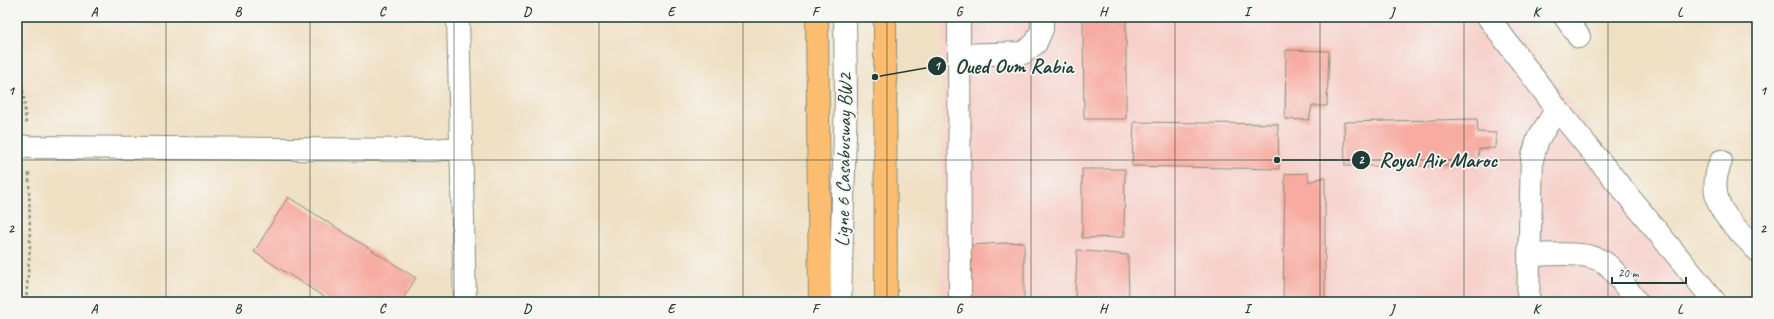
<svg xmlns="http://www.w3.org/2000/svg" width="1774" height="319" viewBox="0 0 1774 319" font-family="Caveat,sans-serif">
	<rect width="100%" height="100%" fill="#f6f6f2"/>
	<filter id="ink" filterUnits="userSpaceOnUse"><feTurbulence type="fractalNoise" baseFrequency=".025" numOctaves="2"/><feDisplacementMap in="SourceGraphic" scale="8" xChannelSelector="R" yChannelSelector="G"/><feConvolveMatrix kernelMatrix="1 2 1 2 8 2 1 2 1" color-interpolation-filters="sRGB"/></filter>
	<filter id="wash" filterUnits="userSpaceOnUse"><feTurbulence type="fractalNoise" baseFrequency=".012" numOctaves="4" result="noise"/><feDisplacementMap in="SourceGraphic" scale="16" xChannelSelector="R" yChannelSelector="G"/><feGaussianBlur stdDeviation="0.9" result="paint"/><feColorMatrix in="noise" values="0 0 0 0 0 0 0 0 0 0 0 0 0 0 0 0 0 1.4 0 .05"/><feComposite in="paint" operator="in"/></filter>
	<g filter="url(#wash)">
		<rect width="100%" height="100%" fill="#f0e0c3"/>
		<polygon fill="#f7d0ca" points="943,17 1506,17 1719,302 940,302"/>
		<g id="blocks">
			<g fill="#f7aba1">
				<polygon points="1083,17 1126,17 1126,119 1084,119"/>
				<polygon points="1746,17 1757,17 1757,31"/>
				<polygon points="1286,50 1329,51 1327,106 1312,106 1309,120 1285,119"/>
				<polygon points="1477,119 1478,132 1496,133 1495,148 1479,149 1477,166 1345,166 1344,122"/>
				<polygon points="1134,122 1278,124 1279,169 1132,166"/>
				<polygon points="1082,169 1125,169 1124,237 1082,238"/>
				<polygon points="1308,173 1309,182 1325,177 1325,302 1283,302 1285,174"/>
				<polygon points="288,197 416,278 401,302 332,302 254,252"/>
				<polygon points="1024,242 1024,301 970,302 969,245"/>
				<polygon points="1077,250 1128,255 1129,302 1075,302"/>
			</g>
		</g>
	</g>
	<g filter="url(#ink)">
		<use href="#blocks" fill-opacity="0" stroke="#888e7c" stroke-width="1"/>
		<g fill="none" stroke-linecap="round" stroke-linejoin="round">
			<g stroke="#888e7c" stroke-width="24">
				<g id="minor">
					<polyline points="458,17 465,302"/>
					<polyline points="959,17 960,302"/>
					<polyline points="1488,17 1557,109 1715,302"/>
					<polyline points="1565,17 1579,37"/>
					<polyline points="959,55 1023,53 1036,43 1042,29 1042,17"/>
					<polyline points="17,146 28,147 430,150 461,148"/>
					<path d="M1721 161C1703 203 1731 222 1757 250"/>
					<path d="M1529 255C1553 255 1592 249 1610 267 1620 277 1628 291 1637 302"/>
					<polyline points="840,302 846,98 845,17"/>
					<polyline points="1528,302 1532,159 1538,139 1557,109"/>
				</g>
			</g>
			<g stroke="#888e7c" stroke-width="24">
				<g id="major">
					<polyline points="817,17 820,302"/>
					<polyline points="885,17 886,302"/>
				</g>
			</g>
			<g stroke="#888e7c" stroke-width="2.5" stroke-dasharray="3 3" stroke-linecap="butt">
				<polyline points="17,55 24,98 26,124"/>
				<polyline points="26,302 30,246 29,171"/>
			</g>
			<use href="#minor" stroke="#fff" stroke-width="22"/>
			<use href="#major" stroke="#fcbd6f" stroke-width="22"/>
		</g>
	</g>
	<path fill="none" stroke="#1f3d34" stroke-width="1" stroke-opacity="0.55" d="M166 17V302M310 17V302M454 17V302M599 17V302M743 17V302M887 17V302M1031 17V302M1175 17V302M1320 17V302M1464 17V302M1608 17V302M17 160H1757"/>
	<g text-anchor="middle" stroke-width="3.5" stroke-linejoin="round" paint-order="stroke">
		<g font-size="20" fill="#1f3d34" stroke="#f6f6f2">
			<text transform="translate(843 160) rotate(-89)" y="7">Ligne 6 Casabusway BW2</text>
		</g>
	</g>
	<path fill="none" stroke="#1f3d34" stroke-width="1.5" d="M875 77L937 66M1277 160L1361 160"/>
	<g fill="#1f3d34" stroke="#f6f6f2" stroke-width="1.5">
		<circle cx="875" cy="77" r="4"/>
		<circle cx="1277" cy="160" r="4"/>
		<circle cx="937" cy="66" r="10"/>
		<circle cx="1361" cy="160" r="10"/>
	</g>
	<g font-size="12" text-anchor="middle" font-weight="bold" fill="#fff">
		<text x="937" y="70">1</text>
		<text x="1361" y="164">2</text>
	</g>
	<g font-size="21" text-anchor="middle" font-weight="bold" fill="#1f3d34" stroke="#f6f6f2" stroke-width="3.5" stroke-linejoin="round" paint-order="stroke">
		<text x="1014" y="73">Oued Oum Rabia</text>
		<text x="1438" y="167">Royal Air Maroc</text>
	</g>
	<rect width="1774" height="319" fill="none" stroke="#f6f6f2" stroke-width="44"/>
	<path d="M1612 277v6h74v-6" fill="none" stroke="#1f3d34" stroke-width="2"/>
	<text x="1618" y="277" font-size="12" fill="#1f3d34" stroke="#f6f6f2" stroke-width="3" paint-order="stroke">20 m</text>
	<rect x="22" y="22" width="1730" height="275" fill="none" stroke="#1f3d34" stroke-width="1.5"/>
	<g font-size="13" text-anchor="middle" font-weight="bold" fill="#1f3d34">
		<text x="94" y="16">A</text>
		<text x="238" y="16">B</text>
		<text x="382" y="16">C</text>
		<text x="527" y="16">D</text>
		<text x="671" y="16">E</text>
		<text x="815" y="16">F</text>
		<text x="959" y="16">G</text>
		<text x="1103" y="16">H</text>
		<text x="1247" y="16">I</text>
		<text x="1392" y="16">J</text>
		<text x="1536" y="16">K</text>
		<text x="1680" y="16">L</text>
		<text x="11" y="95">1</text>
		<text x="1763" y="95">1</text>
		<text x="11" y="233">2</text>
		<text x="1763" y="233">2</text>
		<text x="94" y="313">A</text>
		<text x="238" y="313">B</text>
		<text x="382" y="313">C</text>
		<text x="527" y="313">D</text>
		<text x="671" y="313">E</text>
		<text x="815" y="313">F</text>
		<text x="959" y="313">G</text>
		<text x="1103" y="313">H</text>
		<text x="1247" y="313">I</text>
		<text x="1392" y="313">J</text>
		<text x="1536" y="313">K</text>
		<text x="1680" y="313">L</text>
	</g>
</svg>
